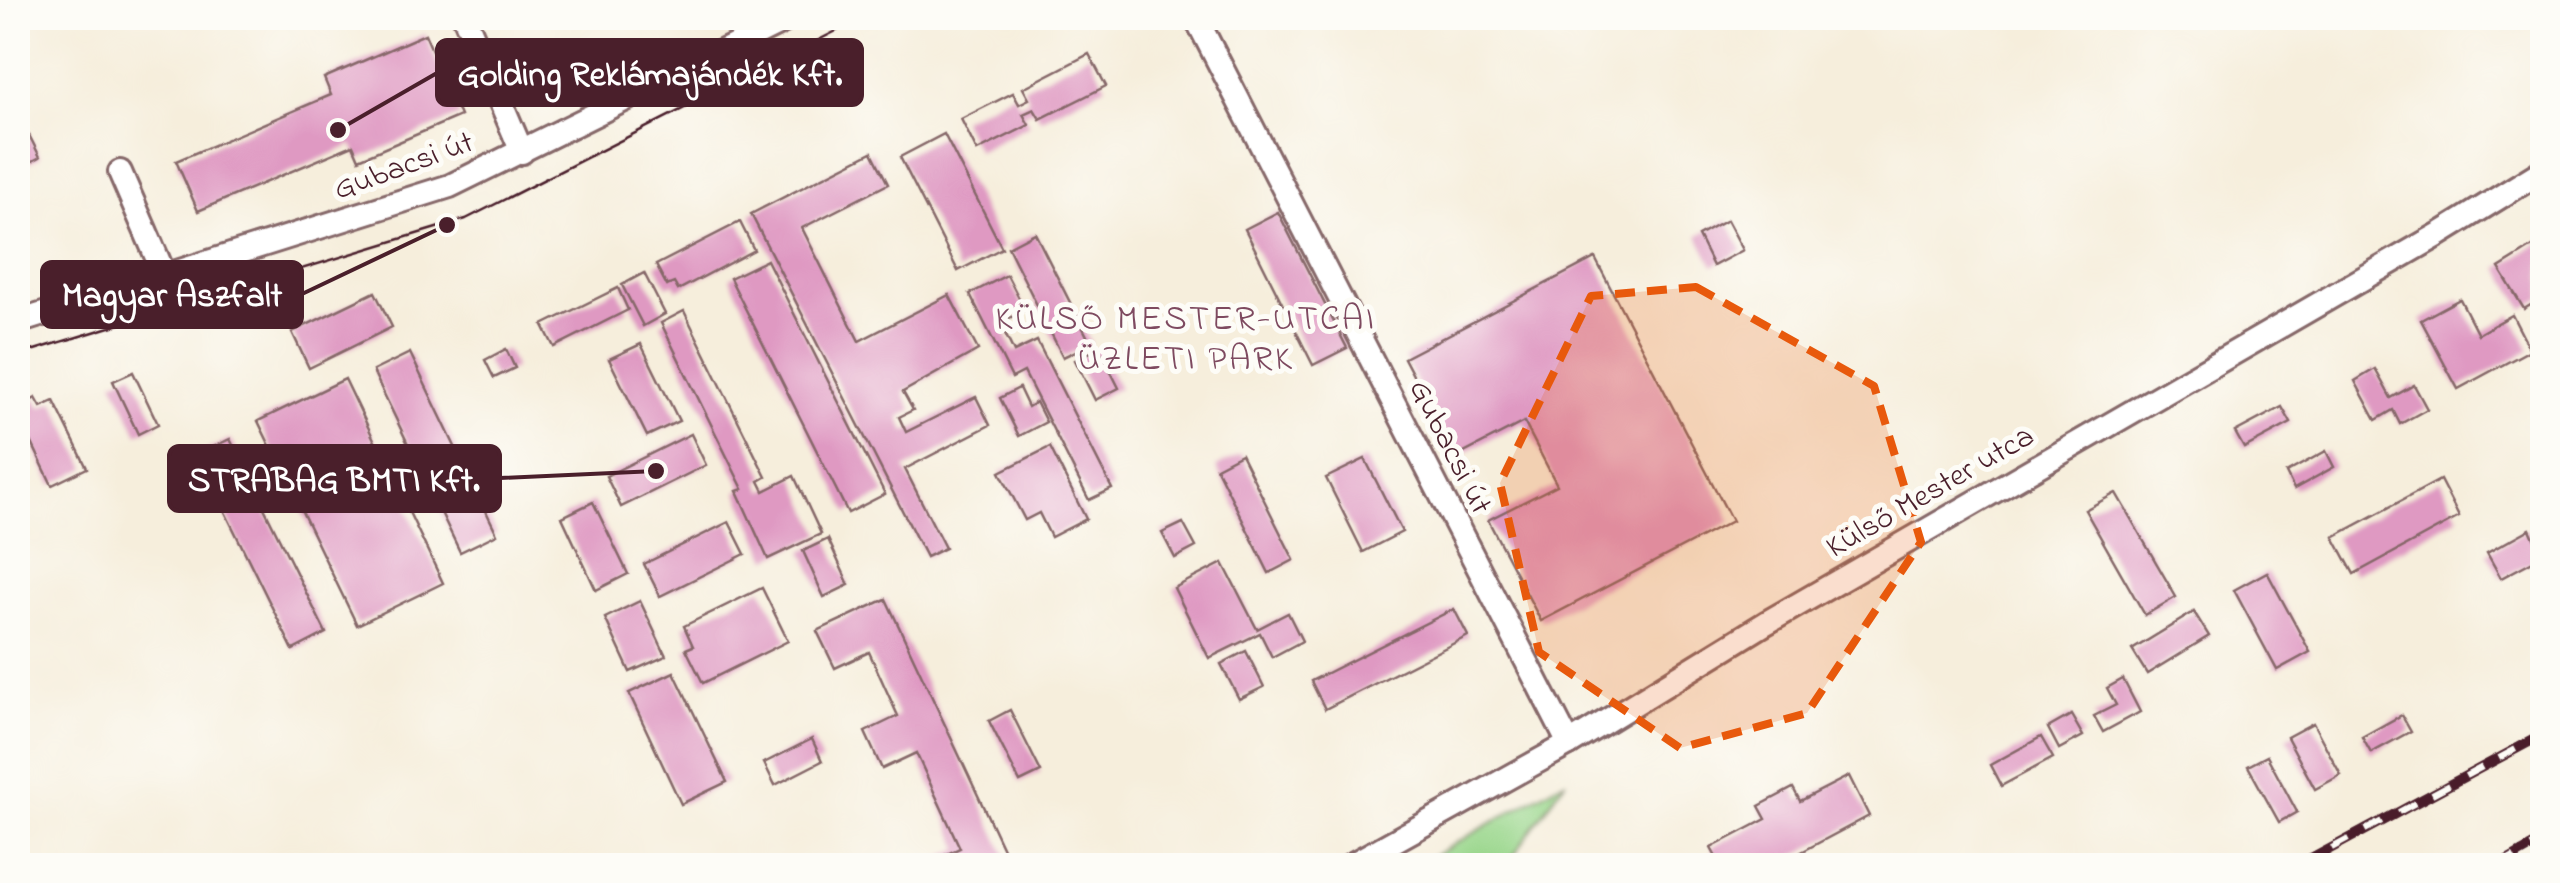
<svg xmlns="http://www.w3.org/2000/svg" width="2560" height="883" viewBox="0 0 2560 883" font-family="'Indie Flower',sans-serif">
	<rect width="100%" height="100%" fill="#fdfcf7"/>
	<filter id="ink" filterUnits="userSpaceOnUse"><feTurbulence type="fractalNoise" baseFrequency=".01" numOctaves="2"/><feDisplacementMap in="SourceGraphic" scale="20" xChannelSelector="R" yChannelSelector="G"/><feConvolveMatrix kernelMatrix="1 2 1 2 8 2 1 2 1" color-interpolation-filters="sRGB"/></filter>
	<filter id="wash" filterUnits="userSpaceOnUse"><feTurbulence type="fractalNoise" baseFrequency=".0048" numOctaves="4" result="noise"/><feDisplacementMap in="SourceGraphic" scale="40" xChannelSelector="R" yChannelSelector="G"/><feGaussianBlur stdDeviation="2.25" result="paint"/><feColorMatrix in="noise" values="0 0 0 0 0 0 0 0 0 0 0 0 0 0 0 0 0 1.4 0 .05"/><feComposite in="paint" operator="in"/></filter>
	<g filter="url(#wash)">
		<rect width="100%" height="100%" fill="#f6eedc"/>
		<polygon fill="#98d68a" stroke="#717a5a" stroke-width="2.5" points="1566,780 1507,865 1418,865"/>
		<g id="blocks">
			<g fill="#df99c2">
				<polygon points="425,34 460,116 359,159 353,145 198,211 176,161 331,95 324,78"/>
				<polygon points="1089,54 1106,86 1040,119 1034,109 1023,114 1029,125 977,151 961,119 1013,93 1019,104 1029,99 1023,88"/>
				<polygon points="18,113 40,157 18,169"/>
				<polygon points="944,134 1002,248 958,271 900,157"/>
				<polygon points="872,152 888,184 802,228 859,341 949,295 978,350 903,392 913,410 899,417 906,432 976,397 990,425 905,469 945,548 926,557 751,214"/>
				<polygon points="1278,212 1347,348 1313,365 1245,229"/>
				<polygon points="1727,220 1743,250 1713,266 1698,236"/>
				<polygon points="740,222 754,250 678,290 674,283 667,286 656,265"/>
				<polygon points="1035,233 1091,344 1063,357 1008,247"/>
				<polygon points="2542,241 2542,298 2524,309 2499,268"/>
				<polygon points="1595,258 1732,521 1541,621 1488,520 1557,485 1524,422 1456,457 1404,358"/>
				<polygon points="767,260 885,494 848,513 730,278"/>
				<polygon points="644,273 665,314 643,326 622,285"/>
				<polygon points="1007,275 1025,310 1000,323 1014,352 1037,341 1112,489 1089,500 1024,372 1012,378 970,294"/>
				<polygon points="618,288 628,310 554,347 543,325"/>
				<polygon points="375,292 392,327 309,368 292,332"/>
				<polygon points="2460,299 2478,334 2512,315 2530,350 2458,389 2421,320"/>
				<polygon points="684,311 766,477 759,481 764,491 794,476 821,534 768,559 737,491 743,489 661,323"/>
				<polygon points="641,344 679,421 647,436 609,359"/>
				<polygon points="1099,348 1119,388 1095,400 1075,360"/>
				<polygon points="506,349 515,368 494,378 485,360"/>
				<polygon points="410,353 497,534 460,552 373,371"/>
				<polygon points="2375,369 2391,398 2414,385 2427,409 2400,424 2393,410 2376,420 2355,381"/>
				<polygon points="133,372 158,424 138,434 113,381"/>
				<polygon points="345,379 443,583 357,625 258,421"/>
				<polygon points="1019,388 1028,407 1036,402 1046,422 1019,436 1000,398"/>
				<polygon points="36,398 41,407 54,401 87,468 52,485 31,441 18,447 18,407"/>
				<polygon points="2282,407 2291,423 2244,448 2235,432"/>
				<polygon points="691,434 706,465 621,507 606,476"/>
				<polygon points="230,439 326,633 293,650 197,455"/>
				<polygon points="1050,447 1086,519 1051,537 1039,513 1025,520 1000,472"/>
				<polygon points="2326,451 2334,467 2294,489 2286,473"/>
				<polygon points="1241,454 1294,560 1269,573 1216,467"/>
				<polygon points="1365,459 1402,532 1363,552 1326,478"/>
				<polygon points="2440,480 2459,517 2354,574 2334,537"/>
				<polygon points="2116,493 2176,597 2145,615 2085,510"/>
				<polygon points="593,502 628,574 596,590 562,517"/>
				<polygon points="729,522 745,554 660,596 644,564"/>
				<polygon points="1183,523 1196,547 1175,558 1162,533"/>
				<polygon points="2530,529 2542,556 2501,578 2487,553"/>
				<polygon points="828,539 849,585 824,597 803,551"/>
				<polygon points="1223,563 1257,629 1288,613 1302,641 1272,657 1260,633 1209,658 1174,588"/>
				<polygon points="2267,572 2310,652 2277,670 2234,590"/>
				<polygon points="762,588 788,641 703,683 686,649 693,646 684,626"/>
				<polygon points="886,599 1011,866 922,866 960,848 916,753 882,769 865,732 898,716 869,652 835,668 817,631"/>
				<polygon points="640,601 666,656 630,672 605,618"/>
				<polygon points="1454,609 1468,636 1325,709 1311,681"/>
				<polygon points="2194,612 2209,636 2147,674 2132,650"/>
				<polygon points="1246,651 1264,687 1239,699 1221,664"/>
				<polygon points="674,672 727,782 681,804 629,693"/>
				<polygon points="2123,679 2140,712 2103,732 2094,716 2116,705 2107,688"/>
				<polygon points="1010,710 1041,772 1020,782 989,721"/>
				<polygon points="2071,715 2083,736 2059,749 2048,728"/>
				<polygon points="2402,715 2411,731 2371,753 2362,737"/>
				<polygon points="2313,723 2341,775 2315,789 2287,737"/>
				<polygon points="2041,737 2053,758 2001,786 1990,765"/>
				<polygon points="812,739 822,761 775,785 764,763"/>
				<polygon points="2267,756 2297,812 2279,822 2248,766"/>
				<polygon points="1849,776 1869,816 1775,866 1721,866 1711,848 1766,819 1759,806 1793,788 1800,801"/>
			</g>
		</g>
	</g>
	<g filter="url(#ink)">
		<use href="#blocks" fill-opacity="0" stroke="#866769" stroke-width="2.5"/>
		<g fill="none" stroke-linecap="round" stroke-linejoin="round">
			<g stroke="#866769" stroke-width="28">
				<g id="minor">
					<polyline points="465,18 522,152"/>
					<polyline points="1196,18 1569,744"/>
					<polyline points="120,172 165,276"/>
					<polyline points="18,322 450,186 790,18"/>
					<polyline points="1349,866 1569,744 1766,623 2440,234 2542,171"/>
				</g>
			</g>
			<use href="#minor" stroke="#fff" stroke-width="22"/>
			<polyline stroke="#4a1f2b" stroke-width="2.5" points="18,355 466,219 862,18"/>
			<g stroke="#4a1f2b" stroke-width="10">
				<g id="rail">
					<polyline points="2298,866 2542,735"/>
					<polyline points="2498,866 2542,841"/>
				</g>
			</g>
			<use href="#rail" stroke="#fdfcf7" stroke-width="6" stroke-dasharray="19" stroke-linecap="butt"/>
		</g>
	</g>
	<path fill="#e8590c" fill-opacity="0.2" stroke="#e8590c" stroke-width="8" stroke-dasharray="20 12" stroke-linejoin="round" d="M1696 287 1874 386 1921 542 1807 713 1680 748 1539 652 1500 483 1591 296Z"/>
	<g text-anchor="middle" stroke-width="10" stroke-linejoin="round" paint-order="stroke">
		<g font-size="32" fill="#4a1f2b" stroke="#fdfcf7">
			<text transform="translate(403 164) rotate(-20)" y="11">Gubacsi út</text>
			<text transform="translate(1452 446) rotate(63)" y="11">Gubacsi út</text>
			<text transform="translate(1929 490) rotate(-30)" y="11">Külső Mester utca</text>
		</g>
		<g font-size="35" letter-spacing="2.5" fill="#7e4a60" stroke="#fdfcf7">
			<text x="1186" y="329">KÜLSŐ MESTER-UTCAI<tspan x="1186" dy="40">ÜZLETI PARK</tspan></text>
		</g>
	</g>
	<path fill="none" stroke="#4a1f2b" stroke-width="4" d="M338 130L437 73M447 225L302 294M656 471L500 478"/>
	<g fill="#4a1f2b" stroke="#fdfcf7" stroke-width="4">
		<circle cx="338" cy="130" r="10"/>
		<circle cx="447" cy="225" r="10"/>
		<circle cx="656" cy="471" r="10"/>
	</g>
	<g fill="#4a1f2b" stroke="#4a1f2b" stroke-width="4">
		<rect x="437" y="40" width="425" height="65" rx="10"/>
		<rect x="42" y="262" width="260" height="65" rx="10"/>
		<rect x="169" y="446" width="331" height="65" rx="10"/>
	</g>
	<g font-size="35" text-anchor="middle" font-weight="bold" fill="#fff">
		<text x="650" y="85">Golding Reklámajándék Kft.</text>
		<text x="172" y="306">Magyar Aszfalt</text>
		<text x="334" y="491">STRABAG BMTI Kft.</text>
	</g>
	<rect width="2560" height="883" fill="none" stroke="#fdfcf7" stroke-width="60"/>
</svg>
